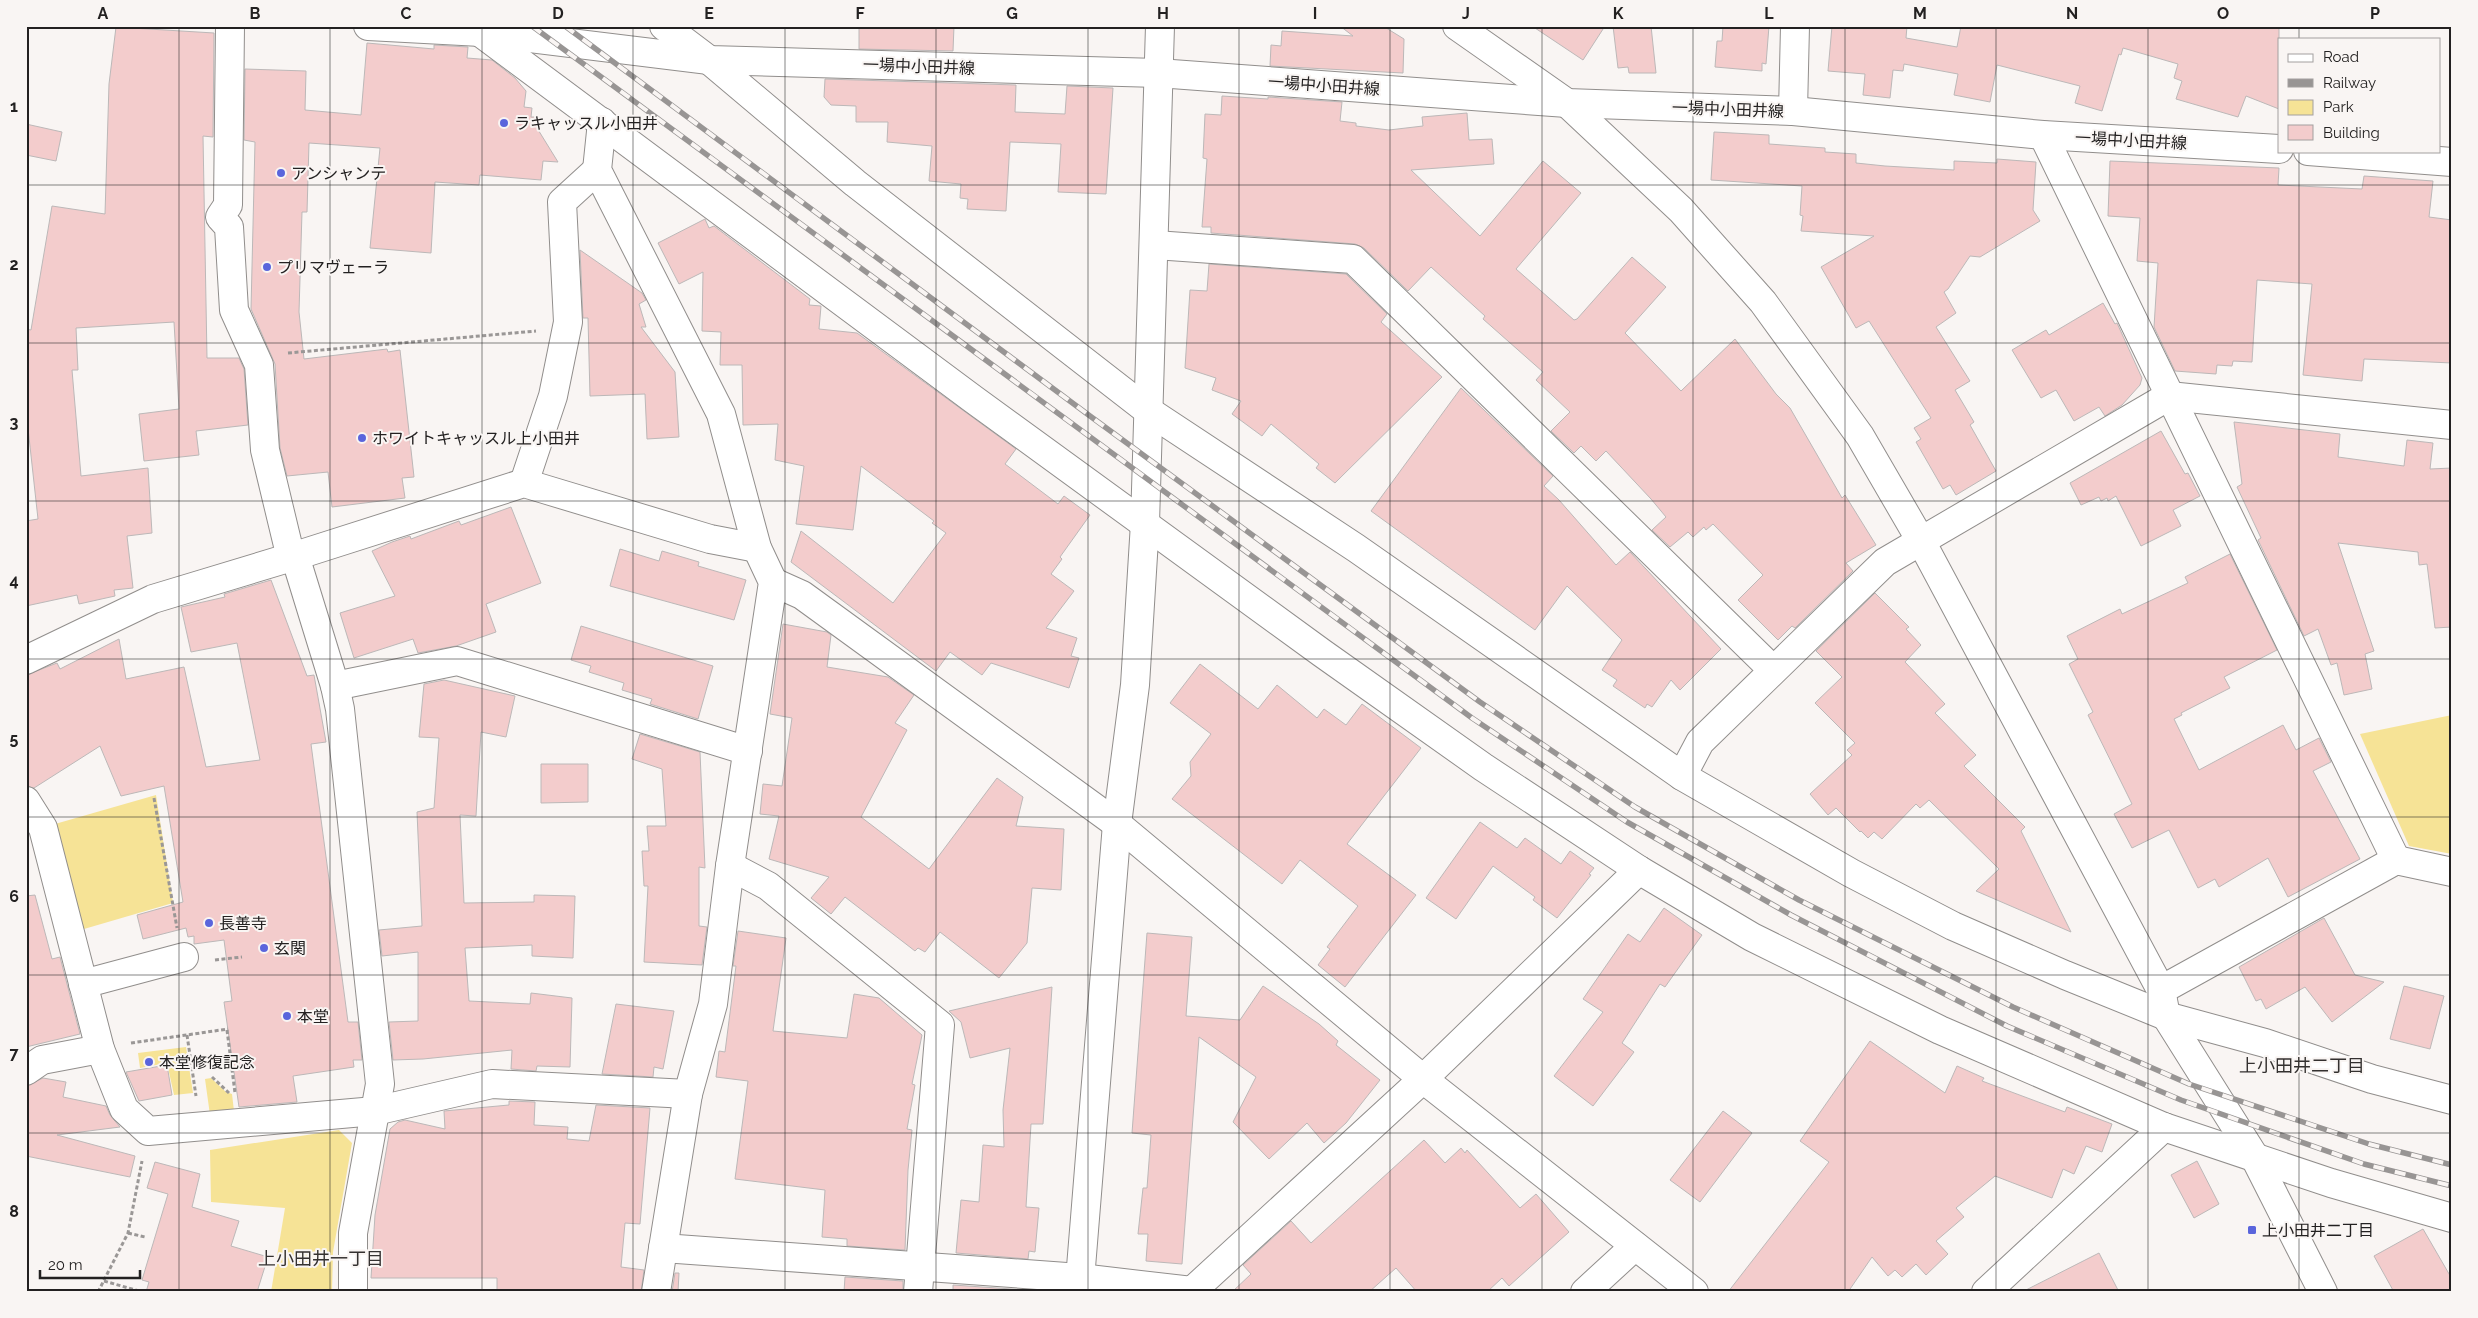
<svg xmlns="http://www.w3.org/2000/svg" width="2478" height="1318" viewBox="0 0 2478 1318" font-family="Raleway,'Noto Sans JP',sans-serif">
	<rect width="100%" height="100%" fill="#f9f5f3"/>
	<g fill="#f6e396">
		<polygon points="2452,715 2452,854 2409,846 2360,734"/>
		<polygon points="156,795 173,903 84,929 55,824"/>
		<polygon points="186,1047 193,1093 174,1095 167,1063 140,1068 138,1053"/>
		<polygon points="211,1078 226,1092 232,1094 234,1111 210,1115 205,1079"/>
		<polygon points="339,1130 352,1143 333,1252 332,1292 271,1292 285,1208 211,1202 210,1150"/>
	</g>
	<g fill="#f3cccc" stroke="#bcb8b8">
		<polygon points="859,26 954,26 953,51 859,49"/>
		<polygon points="1340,26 1383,26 1404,39 1403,73 1270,66 1271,45 1281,46 1282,31 1353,36"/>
		<polygon points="1532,26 1605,26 1583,60"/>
		<polygon points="1613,26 1651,26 1656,73 1629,73 1628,67 1618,68"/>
		<polygon points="1723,26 1769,26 1766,64 1762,63 1762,71 1715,67 1717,41 1722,41"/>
		<polygon points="1832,26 1907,26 1906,38 1957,47 1961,26 2279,26 2279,109 2246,96 2238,117 2176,99 2182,81 2174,78 2178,64 2123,48 2121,55 2119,54 2102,111 2075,103 2080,86 1997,65 1990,102 1954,95 1958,74 1904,64 1903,71 1893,70 1890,98 1863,95 1865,74 1828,71"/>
		<polygon points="116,27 214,33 213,137 203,136 207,358 239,358 244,369 248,425 196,431 199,455 144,461 139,414 179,409 174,322 76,328 78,370 72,370 81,476 148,468 152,533 127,536 133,588 114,590 115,596 79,604 77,595 26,606 26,521 38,519 26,410 26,329 31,330 52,206 105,214 109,84"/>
		<polygon points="367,43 434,49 434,45 468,47 467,58 492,60 515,78 526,91 524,107 532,108 531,117 538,117 537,128 558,162 543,161 541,180 480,175 479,185 435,182 431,253 370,248 380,148 309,143 307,212 302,212 299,312 304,359 387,349 388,352 400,350 414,477 402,478 405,498 332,507 328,472 287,476 280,448 275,364 251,309 255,142 244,140 245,69 306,71 305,110 361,115"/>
		<polygon points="825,79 1016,85 1015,112 1065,114 1067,86 1113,88 1106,194 1058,192 1061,144 1010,142 1006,211 967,209 968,199 960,198 961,184 929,181 932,146 887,142 888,122 856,122 856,106 831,105 824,97"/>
		<polygon points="1222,96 1268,99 1268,97 1342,102 1340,121 1356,123 1356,126 1389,130 1423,126 1422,117 1467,113 1469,140 1492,139 1494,164 1411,170 1480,236 1543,161 1581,193 1516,269 1574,320 1577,319 1632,257 1666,287 1625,333 1681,391 1735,339 1776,394 1790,408 1842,498 1845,495 1876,545 1846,563 1853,571 1795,628 1792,626 1778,640 1738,600 1763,575 1713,524 1706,530 1704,527 1693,537 1688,532 1670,547 1652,530 1666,517 1651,499 1606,451 1596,461 1581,446 1574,453 1551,431 1570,412 1536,380 1543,372 1483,319 1485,316 1431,267 1408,291 1364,248 1355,244 1211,233 1211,227 1202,227 1207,159 1203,158 1205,114 1221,115"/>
		<polygon points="26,124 62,132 56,161 26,155"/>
		<polygon points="1714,132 1769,135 1769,144 1825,148 1825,152 1856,154 1856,163 1885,166 1954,170 1954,161 1997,163 1997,159 2036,162 2033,210 2040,221 1980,257 1970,256 1948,289 1944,292 1956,313 1936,327 1970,381 1955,390 1974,422 1970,425 1996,471 1956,495 1950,485 1943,489 1916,442 1921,439 1914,428 1931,418 1869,321 1856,328 1821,267 1874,236 1801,231 1803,216 1800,215 1802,186 1711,180"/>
		<polygon points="2110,161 2279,168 2278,185 2362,189 2364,176 2433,181 2429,217 2452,220 2452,363 2364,359 2362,381 2303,375 2312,284 2257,280 2252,362 2233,361 2232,366 2217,365 2216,374 2175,371 2154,327 2158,263 2137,261 2140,218 2108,216"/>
		<polygon points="705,219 709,228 714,226 810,299 809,305 821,306 819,329 857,333 1016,449 1005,464 1058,504 1064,496 1090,515 1060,557 1062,559 1051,574 1074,591 1046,628 1077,638 1071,656 1079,658 1069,688 991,663 982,675 950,652 936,671 791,562 801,531 893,603 946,533 932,523 934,521 861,466 853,530 796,524 804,466 775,460 778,424 743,425 742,365 720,365 721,332 702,331 703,272 679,284 658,243"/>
		<polygon points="580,250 642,293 646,300 639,304 646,327 641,327 675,372 679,437 647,439 645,394 590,396 588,318 583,318"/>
		<polygon points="1209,264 1346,274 1387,314 1381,322 1442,377 1335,483 1316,468 1319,464 1271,424 1262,436 1232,414 1241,401 1212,390 1216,378 1185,368 1190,290 1207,291"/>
		<polygon points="2103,303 2115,324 2117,323 2142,378 2140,385 2122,405 2105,416 2099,407 2074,421 2056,390 2041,398 2012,350 2046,330 2049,335"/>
		<polygon points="1461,388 1553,476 1544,486 1559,500 1616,565 1630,552 1721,649 1680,690 1671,680 1652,707 1647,704 1645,708 1613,686 1617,680 1602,670 1622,640 1567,586 1535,630 1371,511"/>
		<polygon points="2234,422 2340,434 2338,457 2404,466 2407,440 2433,443 2430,469 2452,468 2452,627 2435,628 2427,564 2419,565 2418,552 2338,543 2374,651 2365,654 2372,689 2344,695 2337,663 2331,665 2318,629 2304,636 2258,540 2261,538 2237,487 2242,484"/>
		<polygon points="2161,431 2185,474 2188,473 2200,496 2173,510 2181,526 2141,546 2116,496 2108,501 2107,498 2101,501 2099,497 2081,505 2070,483"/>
		<polygon points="511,507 541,583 486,604 496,632 456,646 418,653 413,639 354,658 340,613 395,596 372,551 392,542 410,536 411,539 459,521 461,525"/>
		<polygon points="620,549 659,561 662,551 699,562 698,566 746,580 734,620 610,586"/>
		<polygon points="2230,554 2277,650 2224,677 2230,688 2181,713 2182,715 2174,719 2199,770 2283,725 2296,750 2319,738 2331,762 2313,771 2360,859 2288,897 2268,858 2219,887 2215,879 2198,888 2169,830 2132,848 2114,814 2132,804 2088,715 2093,712 2069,664 2078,659 2067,636 2120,609 2122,614 2188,583 2185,577"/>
		<polygon points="271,580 307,676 314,675 326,742 311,744 348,1022 358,1022 362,1060 353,1060 354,1067 293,1076 297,1102 239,1107 224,1002 232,1001 224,940 194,944 194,936 188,937 186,928 143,939 137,915 183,902 164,786 121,796 100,746 34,788 26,786 26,675 57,663 60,669 119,639 126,679 184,667 206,767 260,760 237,643 191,652 181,607 225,597 224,594"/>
		<polygon points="1875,593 1909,627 1906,629 1921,645 1905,662 1945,704 1935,713 1976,755 1964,766 2025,827 2021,831 2071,932 1976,891 1999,869 1929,800 1920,808 1916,804 1882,839 1874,832 1868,838 1861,831 1860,832 1836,808 1828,815 1810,794 1852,755 1847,750 1855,743 1815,703 1842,677 1816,651"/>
		<polygon points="783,624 827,632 831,635 827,667 888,677 914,695 895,723 907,730 861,817 929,869 997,778 1023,797 1016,826 1064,829 1061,890 1032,888 1027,943 999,978 940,932 925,952 918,948 915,951 845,897 831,914 811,898 829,877 769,859 779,816 760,814 763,784 782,786 792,718 770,714"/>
		<polygon points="581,626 713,666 698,719 650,704 652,699 622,690 624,683 589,672 591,666 571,660"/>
		<polygon points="1200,664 1258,709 1277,685 1317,718 1324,709 1346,725 1362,704 1421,748 1347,844 1416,895 1345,987 1318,965 1330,949 1327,947 1358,906 1300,860 1282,884 1172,799 1191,776 1190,762 1211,734 1170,703"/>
		<polygon points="444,680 515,696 506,737 481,732 476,816 460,815 464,903 534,902 534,895 575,896 573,958 532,956 532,945 465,948 469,1001 530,1004 531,993 572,998 570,1067 537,1066 536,1071 511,1069 512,1050 423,1059 393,1060 389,1022 418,1021 418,952 382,956 379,930 422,926 417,812 434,808 439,738 419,737 424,684"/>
		<polygon points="640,734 700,752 705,868 699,867 699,926 707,927 702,965 644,962 648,886 644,886 642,851 649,851 647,826 666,826 662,769 632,759"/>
		<polygon points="541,764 588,764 588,802 541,803"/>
		<polygon points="1480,822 1517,848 1525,838 1561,864 1570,851 1594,868 1589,874 1591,875 1557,918 1533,900 1535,897 1493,866 1456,919 1426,898"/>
		<polygon points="35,895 52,959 60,957 80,1034 26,1047 26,896"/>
		<polygon points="1664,908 1702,935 1665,987 1660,984 1622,1043 1634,1052 1593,1106 1554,1076 1603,1012 1583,999 1628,934 1640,942"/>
		<polygon points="2324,918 2355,975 2384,982 2332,1022 2305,987 2266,1009 2261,999 2256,1001 2239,967"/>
		<polygon points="738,931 786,938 773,1031 847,1038 854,994 879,998 922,1035 912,1084 915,1085 907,1129 912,1130 908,1170 905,1250 847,1246 847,1239 822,1237 825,1190 735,1179 748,1081 716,1077 719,1051 725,1052 736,966 733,966"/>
		<polygon points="1147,933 1192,937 1186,1016 1240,1020 1263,986 1319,1024 1338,1041 1336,1045 1380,1080 1346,1123 1324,1143 1307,1123 1269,1159 1233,1122 1256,1077 1199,1037 1182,1264 1146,1261 1148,1234 1138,1234 1143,1188 1147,1188 1151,1135 1132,1133"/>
		<polygon points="2404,986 2444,996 2430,1049 2390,1039"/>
		<polygon points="1052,987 1043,1124 1031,1124 1026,1207 1039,1208 1035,1252 1029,1251 1028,1259 956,1253 961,1200 979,1202 983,1145 1004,1147 1003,1110 1010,1048 970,1058 961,1022 949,1011"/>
		<polygon points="616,1004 674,1011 663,1069 654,1067 653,1077 602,1074"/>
		<polygon points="1870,1041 1945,1093 1957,1066 1984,1078 1982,1081 2065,1112 2067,1107 2112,1124 2102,1152 2086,1146 2074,1174 2063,1169 2052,1198 1995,1176 1956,1208 1964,1217 1936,1241 1948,1254 1926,1275 1916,1264 1902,1277 1895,1270 1888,1276 1872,1257 1848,1292 1728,1292 1829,1162 1800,1141"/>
		<polygon points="167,1065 172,1095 139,1101 126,1072"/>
		<polygon points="43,1078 66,1082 63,1097 106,1106 110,1115 120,1127 57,1135 135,1156 130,1177 26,1156 26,1086"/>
		<polygon points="509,1101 535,1102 534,1125 568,1127 567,1139 589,1141 596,1105 650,1108 640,1224 625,1223 621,1267 644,1270 641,1292 497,1292 497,1278 371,1278 375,1215 390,1129 398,1122 405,1120 445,1129 444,1111 509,1105"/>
		<polygon points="1723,1111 1752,1133 1700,1202 1670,1180"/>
		<polygon points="1424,1140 1445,1163 1461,1148 1465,1153 1467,1150 1520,1208 1536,1194 1569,1232 1509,1286 1502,1278 1487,1292 1417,1292 1396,1268 1369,1292 1232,1292 1251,1274 1243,1265 1291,1221 1311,1243"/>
		<polygon points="2197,1161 2219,1204 2194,1218 2171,1175"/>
		<polygon points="155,1162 200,1174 192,1207 239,1221 231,1246 268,1257 257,1292 146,1292 149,1282 142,1280 168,1194 147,1188"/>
		<polygon points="2423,1229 2452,1279 2452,1292 2394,1292 2374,1256"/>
		<polygon points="2099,1253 2119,1292 2022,1292"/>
		<polygon points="675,1273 679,1273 678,1292 672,1292"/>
		<polygon points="845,1277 903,1281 903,1292 844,1292"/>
		<polygon points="953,1285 1026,1290 1026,1292 953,1292"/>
	</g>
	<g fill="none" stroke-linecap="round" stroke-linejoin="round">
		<g stroke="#918e8c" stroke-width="30">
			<g id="minor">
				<polyline points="230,26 228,205 220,217 229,227 234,310 259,365 265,450 291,558"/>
				<polyline points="664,26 709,60 855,183 1147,410 1356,548 1682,776 1851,873 1953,926 2065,975 2166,1016 2265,1043 2372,1079 2452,1100"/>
				<polyline points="1457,26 1567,103 1681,210 1763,302 1860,436 1921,541 2161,990 2166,1016 2254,1156 2323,1292"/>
				<polyline points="473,27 973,399 1322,653 1483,767 1639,870 1752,937 1940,1030 2164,1127 2331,1183 2452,1218"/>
				<polyline points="1793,111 1795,26"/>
				<polyline points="602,122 597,170 721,414 757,548 773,582 730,866 713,1004 688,1094 656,1292"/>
				<polyline points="2043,135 2396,860"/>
				<polyline points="1155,245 1353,259 1772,669"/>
				<polyline points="524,483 553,396 568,322 562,202 597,170"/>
				<polyline points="295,556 335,686 340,709 380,1084 353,1233 353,1292"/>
				<polyline points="773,582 802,595 1117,824 1423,1079 1694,1292"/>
				<polyline points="26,660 153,599 295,556 524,483 710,539 757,548"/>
				<polyline points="335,686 457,661 748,751"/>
				<polyline points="1682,776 1700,742 1885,562 2169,396 2452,425"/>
				<polyline points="26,801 43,828 100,1049 124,1109 148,1131 375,1111 492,1084 688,1094"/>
				<polyline points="730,866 768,886 940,1025 918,1292"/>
				<polyline points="83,984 184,957"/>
				<polyline points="2161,990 2396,860 2452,872"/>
				<polyline points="26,1071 42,1060 100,1049"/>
				<polyline points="663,1248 1080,1278 1192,1291 1423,1079 1639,870"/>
				<polyline points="1079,1292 1117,824 1135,685 1145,523 1160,26"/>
				<polyline points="1585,1292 1635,1246"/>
				<polyline points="1986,1292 2164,1127"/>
			</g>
		</g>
		<g stroke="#918e8c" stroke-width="30">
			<g id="major">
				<polyline points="368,26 481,32 709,60 1158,73 1567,103 1793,111 2043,135 2279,149"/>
				<polyline points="2308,151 2452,162"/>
			</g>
		</g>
		<g stroke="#9a9796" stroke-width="3" stroke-dasharray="4 2.5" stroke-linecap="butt">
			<polyline points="288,353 536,331"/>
			<polyline points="154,798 177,928"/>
			<polyline points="215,960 242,957"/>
			<polyline points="227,1030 235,1093"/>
			<polyline points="187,1035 196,1096"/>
			<polyline points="131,1043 228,1029"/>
			<polyline points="212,1077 229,1093"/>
			<polyline points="128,1233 145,1237"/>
			<polyline points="104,1281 139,1291"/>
			<polyline points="98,1292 128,1233 142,1161"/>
		</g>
		<use href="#minor" stroke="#fff" stroke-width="28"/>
		<use href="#major" stroke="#fff" stroke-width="28"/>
		<g stroke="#989594" stroke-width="5.5">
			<g id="rail">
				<polyline points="532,26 1472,718 1627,822 1791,915 2007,1026 2181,1100 2364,1164 2452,1186"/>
				<polyline points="565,26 1090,416 1480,702 1635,807 1799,900 2013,1007 2189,1084 2369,1144 2452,1165"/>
			</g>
		</g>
		<use href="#rail" stroke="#f9f5f3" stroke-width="4" stroke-dasharray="11" stroke-linecap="butt"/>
	</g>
	<path fill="none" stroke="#232121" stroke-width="1" stroke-opacity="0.55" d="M179 26V1292M330 26V1292M482 26V1292M633 26V1292M785 26V1292M936 26V1292M1088 26V1292M1239 26V1292M1390 26V1292M1542 26V1292M1693 26V1292M1845 26V1292M1996 26V1292M2148 26V1292M2299 26V39M2299 151V1292M26 185H2452M26 343H2452M26 501H2452M26 659H2452M26 817H2452M26 975H2452M26 1133H2452"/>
	<g fill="#5a65dc" stroke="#f9f5f3" stroke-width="2">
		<circle cx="504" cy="123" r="5"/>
		<circle cx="281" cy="173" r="5"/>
		<circle cx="267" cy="267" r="5"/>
		<circle cx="362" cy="438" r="5"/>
		<circle cx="209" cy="923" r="5"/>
		<circle cx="264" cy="948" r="5"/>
		<circle cx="287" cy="1016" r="5"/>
		<circle cx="149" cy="1062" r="5"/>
		<rect x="2247" y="1225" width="10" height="10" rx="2.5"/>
	</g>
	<g text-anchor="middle" stroke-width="4" stroke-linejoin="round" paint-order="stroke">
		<g font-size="16" fill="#232121" stroke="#f9f5f3">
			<text transform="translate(919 66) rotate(2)" y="6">一場中小田井線</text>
			<text transform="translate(1324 85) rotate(4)" y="6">一場中小田井線</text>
			<text transform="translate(1728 109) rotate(2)" y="6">一場中小田井線</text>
			<text transform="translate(2131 140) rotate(3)" y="6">一場中小田井線</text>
		</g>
		<g font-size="16" fill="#232121" stroke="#f9f5f3" text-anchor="start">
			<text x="514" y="129">ラキャッスル小田井</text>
			<text x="291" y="179">アンシャンテ</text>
			<text x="277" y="273">プリマヴェーラ</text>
			<text x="372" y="444">ホワイトキャッスル上小田井</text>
			<text x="219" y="929">長善寺</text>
			<text x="274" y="954">玄関</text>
			<text x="297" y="1022">本堂</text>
			<text x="159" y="1068">本堂修復記念</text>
			<text x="2262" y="1236">上小田井二丁目</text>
		</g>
		<g font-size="18" fill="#343130" stroke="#f9f5f3">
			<text x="2302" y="1072">上小田井二丁目</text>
			<text x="321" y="1265">上小田井一丁目</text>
		</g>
	</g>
	<rect width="2478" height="1318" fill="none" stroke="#f9f5f3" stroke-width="55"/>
	<rect x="2278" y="38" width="162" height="115" fill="#f9f5f3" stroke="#a3a09f"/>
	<rect x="2288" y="54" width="25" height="8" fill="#ffffff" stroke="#a3a09f"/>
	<text x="2323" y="62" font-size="15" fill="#232121">Road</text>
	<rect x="2288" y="79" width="25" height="8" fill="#989594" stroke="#a3a09f"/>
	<text x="2323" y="88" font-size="15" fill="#232121">Railway</text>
	<rect x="2288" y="100" width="25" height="15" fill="#f6e396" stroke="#a3a09f"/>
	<text x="2323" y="112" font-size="15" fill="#232121">Park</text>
	<rect x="2288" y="125" width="25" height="15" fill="#f3cccc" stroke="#a3a09f"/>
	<text x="2323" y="138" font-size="15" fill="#232121">Building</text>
	<path d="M40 1270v8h100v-8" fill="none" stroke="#232121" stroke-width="2.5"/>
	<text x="48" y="1270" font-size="15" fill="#232121" stroke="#f9f5f3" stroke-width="4" paint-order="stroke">20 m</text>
	<rect x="28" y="28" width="2422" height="1262" fill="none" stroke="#232121" stroke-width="2"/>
	<g font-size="16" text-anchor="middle" font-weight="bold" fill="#232121">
		<text x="103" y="19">A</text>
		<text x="255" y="19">B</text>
		<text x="406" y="19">C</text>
		<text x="558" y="19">D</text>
		<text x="709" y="19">E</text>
		<text x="860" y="19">F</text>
		<text x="1012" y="19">G</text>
		<text x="1163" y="19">H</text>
		<text x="1315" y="19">I</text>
		<text x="1466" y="19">J</text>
		<text x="1618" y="19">K</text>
		<text x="1769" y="19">L</text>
		<text x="1920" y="19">M</text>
		<text x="2072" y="19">N</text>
		<text x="2223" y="19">O</text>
		<text x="2375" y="19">P</text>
		<text x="14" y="112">1</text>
		<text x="14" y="270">2</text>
		<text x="14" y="428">3</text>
		<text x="14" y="586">4</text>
		<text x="14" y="744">5</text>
		<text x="14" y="902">6</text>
		<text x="14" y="1059">7</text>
		<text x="14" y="1217">8</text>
	</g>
</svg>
